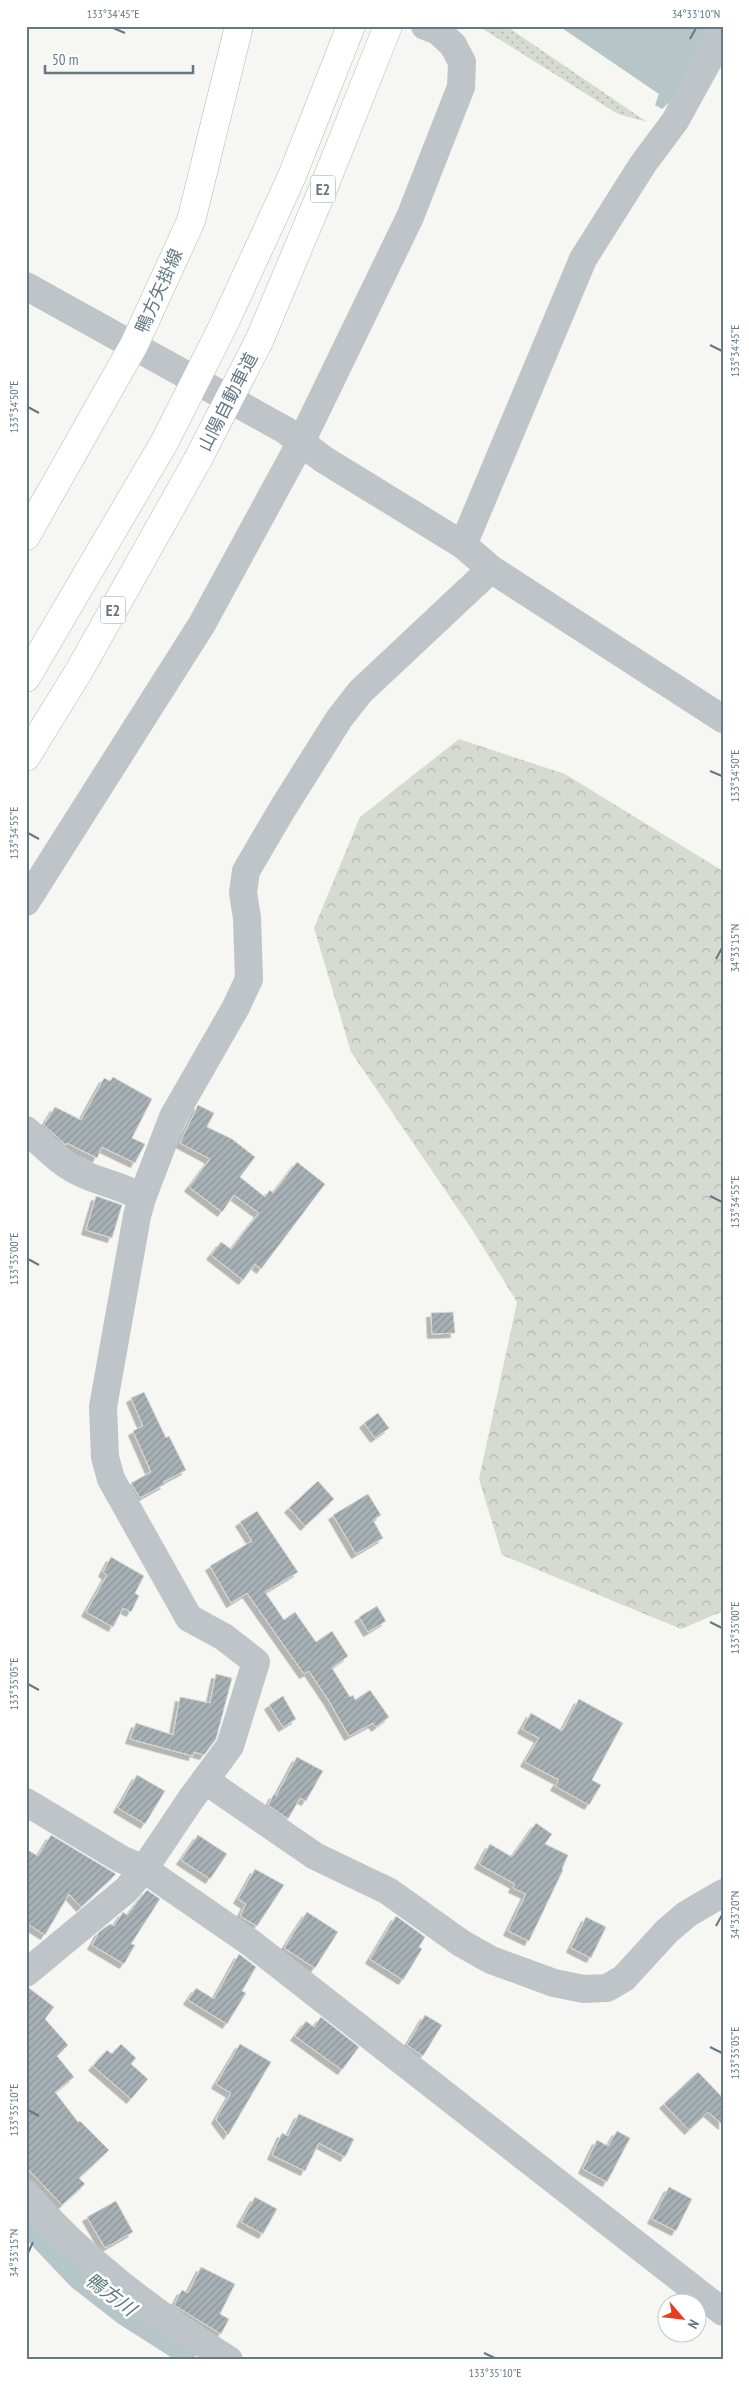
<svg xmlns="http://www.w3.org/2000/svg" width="749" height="2386" viewBox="0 0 749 2386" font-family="'PT Sans Narrow','Noto Sans JP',sans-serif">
	<defs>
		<pattern id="grass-dots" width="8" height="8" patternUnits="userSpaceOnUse" patternTransform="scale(1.25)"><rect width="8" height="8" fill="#d6dbd1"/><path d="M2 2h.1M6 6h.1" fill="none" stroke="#b1b6af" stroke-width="1.8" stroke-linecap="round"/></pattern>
		<pattern id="forest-crowns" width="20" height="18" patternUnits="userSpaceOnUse" patternTransform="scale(1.25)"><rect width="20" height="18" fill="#d6dbd1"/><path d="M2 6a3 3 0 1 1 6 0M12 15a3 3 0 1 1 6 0" fill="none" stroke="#b1b6af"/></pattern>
		<pattern id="building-hatch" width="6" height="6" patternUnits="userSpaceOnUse" patternTransform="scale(1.25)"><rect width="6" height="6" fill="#a7b1b5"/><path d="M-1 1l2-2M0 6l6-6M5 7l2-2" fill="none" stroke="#8c9599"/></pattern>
		<filter id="shadow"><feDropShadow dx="-4.5" dy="4.5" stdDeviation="0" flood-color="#0004"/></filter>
	</defs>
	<rect width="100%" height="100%" fill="#f6f6f2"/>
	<polygon fill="url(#grass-dots)" points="478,26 506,26 647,122 618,114"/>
	<polygon fill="url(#forest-crowns)" points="459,739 565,774 723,871 723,1611 681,1629 502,1555 479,1479 517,1302 473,1231 351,1052 314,928 360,817"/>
	<polygon fill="#b6c5c8" points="559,26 717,26 681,92 662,109 655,105 659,94"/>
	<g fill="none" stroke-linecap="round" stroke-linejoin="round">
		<polyline stroke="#b6c5c8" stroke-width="35" points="26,2214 83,2274 128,2309 183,2344"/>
	</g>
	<g fill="url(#building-hatch)" stroke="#d7d7d5" filter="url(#shadow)">
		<polygon points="113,1077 152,1099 132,1138 145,1144 135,1163 102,1147 97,1158 67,1143 66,1145 44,1125 55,1107 81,1120 104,1078 110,1081"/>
		<polygon points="198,1105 214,1113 207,1127 232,1139 255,1157 240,1177 265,1197 270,1190 273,1193 297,1162 325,1184 261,1269 255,1264 243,1280 211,1255 221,1242 231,1249 259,1213 234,1195 222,1212 189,1187 210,1159 180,1143"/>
		<polygon points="96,1196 122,1205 112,1238 86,1230"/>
		<polygon points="453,1312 455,1333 432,1334 431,1313"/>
		<polygon points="144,1392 166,1438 169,1436 186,1470 163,1482 165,1484 140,1498 131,1483 151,1472 133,1431 143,1426 131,1398"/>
		<polygon points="378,1413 389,1428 375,1438 364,1423"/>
		<polygon points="318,1481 334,1499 305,1526 289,1508"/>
		<polygon points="368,1494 381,1515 373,1520 383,1538 356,1554 333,1515"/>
		<polygon points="257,1511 298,1572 265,1592 284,1620 295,1612 316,1642 332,1631 348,1656 332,1668 350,1697 353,1695 355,1700 370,1690 389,1717 376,1727 373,1723 349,1736 329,1701 309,1671 304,1674 247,1593 231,1603 210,1566 252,1541 240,1522"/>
		<polygon points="111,1557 144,1576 135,1593 139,1596 131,1612 123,1608 113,1627 86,1612 107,1575 103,1572"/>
		<polygon points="377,1606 386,1621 368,1632 359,1617"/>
		<polygon points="216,1674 232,1678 216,1739 204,1755 194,1752 193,1756 130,1739 136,1723 173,1735 180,1697 210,1703"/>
		<polygon points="283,1696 296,1719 283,1727 269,1705"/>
		<polygon points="579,1699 623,1723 592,1780 601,1785 589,1805 555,1786 559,1780 525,1762 539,1738 522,1729 531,1713 562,1731"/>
		<polygon points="297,1757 323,1771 306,1801 300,1798 288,1819 268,1805 274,1794 276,1796"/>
		<polygon points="137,1775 165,1791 145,1824 118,1808"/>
		<polygon points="536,1823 552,1834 545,1844 568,1855 562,1869 563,1870 529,1941 508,1931 526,1894 513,1888 515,1884 479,1864 490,1844 512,1857"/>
		<polygon points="51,1835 116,1874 81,1907 69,1894 45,1935 26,1923 26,1849 38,1856"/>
		<polygon points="198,1835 227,1854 210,1879 181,1860"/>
		<polygon points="255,1869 284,1885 257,1926 240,1916 246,1904 238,1899"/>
		<polygon points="147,1890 160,1899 131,1944 135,1945 124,1964 92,1945 99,1932 110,1924 114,1926 123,1912 127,1915"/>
		<polygon points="307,1912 338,1932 315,1968 284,1948"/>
		<polygon points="396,1916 425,1937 419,1947 422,1949 403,1980 370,1959"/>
		<polygon points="586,1917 606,1927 591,1958 571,1948"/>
		<polygon points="239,1954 256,1967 242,1991 246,1993 227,2024 188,2000 196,1988 214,1999"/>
		<polygon points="26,1988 29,1988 54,2007 45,2019 68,2045 57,2056 74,2077 55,2092 78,2122 80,2121 109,2150 79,2178 85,2184 62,2205 26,2167"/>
		<polygon points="425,2015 442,2025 423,2056 407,2045"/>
		<polygon points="321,2017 359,2047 342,2070 295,2036 306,2021 314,2027"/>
		<polygon points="121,2044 136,2058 131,2064 148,2079 131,2099 93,2066 107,2050 112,2054"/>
		<polygon points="240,2044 271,2062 228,2135 216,2119 231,2093 216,2084"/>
		<polygon points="698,2072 723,2098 723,2125 708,2112 689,2130 664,2104"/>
		<polygon points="299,2114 354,2139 345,2157 319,2143 305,2171 272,2155 282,2133 288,2136"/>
		<polygon points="617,2131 630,2138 607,2182 583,2169 597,2140 608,2146"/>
		<polygon points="669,2187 692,2199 676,2231 652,2219"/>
		<polygon points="255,2197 277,2209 263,2234 241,2222"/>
		<polygon points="116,2201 133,2232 105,2248 87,2217"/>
		<polygon points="201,2267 235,2284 220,2314 229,2319 221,2334 174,2305 182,2290 188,2293"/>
	</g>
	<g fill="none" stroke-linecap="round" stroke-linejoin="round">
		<g stroke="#b2b8bb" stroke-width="29">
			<polyline id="major" points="26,536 134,345 191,221 239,26"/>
		</g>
		<g stroke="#b4b8bb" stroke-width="29">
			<g id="highway">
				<polyline points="225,322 292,176 351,26"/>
				<polyline points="259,341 323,189 388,26"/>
				<polyline points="26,678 164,443"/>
				<polyline points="26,757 79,671 197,461"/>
			</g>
		</g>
		<g stroke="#bec4c7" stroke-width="28">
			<polyline points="26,286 285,430 323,459 463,545 491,569 723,719"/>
			<polyline points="463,545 583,259 643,164 675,121 723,34"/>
			<polyline points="26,902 202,624 301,442 410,217 461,87 462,62 453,45 438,31 425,26"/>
			<path d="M26 1130C44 1145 59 1163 81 1173 101 1183 122 1185 142 1198"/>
			<polyline points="206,1781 315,1856 388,1891 461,1943 491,1960 554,1983 584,1989 607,1988 624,1978 667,1931 687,1914 723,1893"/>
			<polyline points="26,1802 121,1859 144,1869 251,1943 723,2312"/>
			<polyline points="26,1973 126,1890 144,1869 191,1799 230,1746 256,1662 224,1637 189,1618 111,1479 105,1457 103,1407 137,1216 142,1198 173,1117 236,1007 249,979 247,918 243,893 246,871 283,808 339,719 360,692 491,569"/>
			<path d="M26 2194C84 2261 154 2313 229 2360"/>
		</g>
		<use href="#major" stroke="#fff" stroke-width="28"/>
		<use href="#highway" stroke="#fff" stroke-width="28"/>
		<g stroke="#b4b8bb" stroke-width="29" stroke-linecap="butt">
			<g id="highway-bridge">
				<polyline points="164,443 225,322"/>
				<polyline points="197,461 259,341"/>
			</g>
		</g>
		<use href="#highway-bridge" stroke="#fff" stroke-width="28"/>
	</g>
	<path fill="none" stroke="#647984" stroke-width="2" d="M113 28 125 33M690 39 696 28M710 345 722 351M28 407 39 413M710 771 722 776M28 833 39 839M716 959 722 948M710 1196 722 1202M28 1259 39 1265M710 1622 722 1628M28 1684 39 1690M716 1926 722 1915M710 2047 722 2053M28 2110 39 2116M28 2253 33 2242M484 2353 495 2358"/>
	<g text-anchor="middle" stroke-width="5" stroke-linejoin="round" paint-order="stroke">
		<g fill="#fff" stroke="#92a1a9" stroke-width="1">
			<rect x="310.5" y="175.5" width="25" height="27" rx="4"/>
			<rect x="100.5" y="596.5" width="25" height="27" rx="4"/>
		</g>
		<g font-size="16" font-weight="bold" fill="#647984">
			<text x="323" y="195">E2</text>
			<text x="113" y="616">E2</text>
		</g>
		<g font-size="18" fill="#647984" stroke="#fff">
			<text transform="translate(159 291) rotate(-66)" y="6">鴨方矢掛線</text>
			<text transform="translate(228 402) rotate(-63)" y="6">山陽自動車道</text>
		</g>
		<g font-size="19" font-style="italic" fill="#5f7b81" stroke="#fff">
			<text transform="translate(111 2294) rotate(37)" y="7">鴨方川</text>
		</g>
	</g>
	<rect width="749" height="2386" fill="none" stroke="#ffffff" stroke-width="55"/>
	<g transform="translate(682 2318) rotate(118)"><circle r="24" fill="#ffffff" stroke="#c1c9ce"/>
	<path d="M0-4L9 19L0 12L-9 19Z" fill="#e93b1f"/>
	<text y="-8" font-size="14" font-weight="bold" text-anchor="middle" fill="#647984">N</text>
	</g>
	<path d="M45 65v8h148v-8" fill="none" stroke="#647984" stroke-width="2.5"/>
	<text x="52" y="65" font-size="15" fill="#647984" stroke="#ffffff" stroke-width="4" paint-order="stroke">50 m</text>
	<rect x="28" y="28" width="694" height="2330" fill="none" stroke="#647984" stroke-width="2"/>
	<g font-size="12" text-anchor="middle" fill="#647984">
		<text x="113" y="18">133°34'45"E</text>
		<text x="696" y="18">34°33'10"N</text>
		<text transform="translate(735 351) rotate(-90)" y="4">133°34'45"E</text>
		<text transform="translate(14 407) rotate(-90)" y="4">133°34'50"E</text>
		<text transform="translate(735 776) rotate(-90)" y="4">133°34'50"E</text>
		<text transform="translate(14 833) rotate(-90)" y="4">133°34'55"E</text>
		<text transform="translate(735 948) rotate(-90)" y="4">34°33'15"N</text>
		<text transform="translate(735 1202) rotate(-90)" y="4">133°34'55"E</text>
		<text transform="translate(14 1259) rotate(-90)" y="4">133°35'00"E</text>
		<text transform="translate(735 1628) rotate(-90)" y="4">133°35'00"E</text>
		<text transform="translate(14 1684) rotate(-90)" y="4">133°35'05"E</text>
		<text transform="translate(735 1915) rotate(-90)" y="4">34°33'20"N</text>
		<text transform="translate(735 2053) rotate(-90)" y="4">133°35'05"E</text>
		<text transform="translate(14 2110) rotate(-90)" y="4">133°35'10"E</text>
		<text transform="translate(14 2253) rotate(-90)" y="4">34°33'15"N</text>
		<text x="495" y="2377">133°35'10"E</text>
	</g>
</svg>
